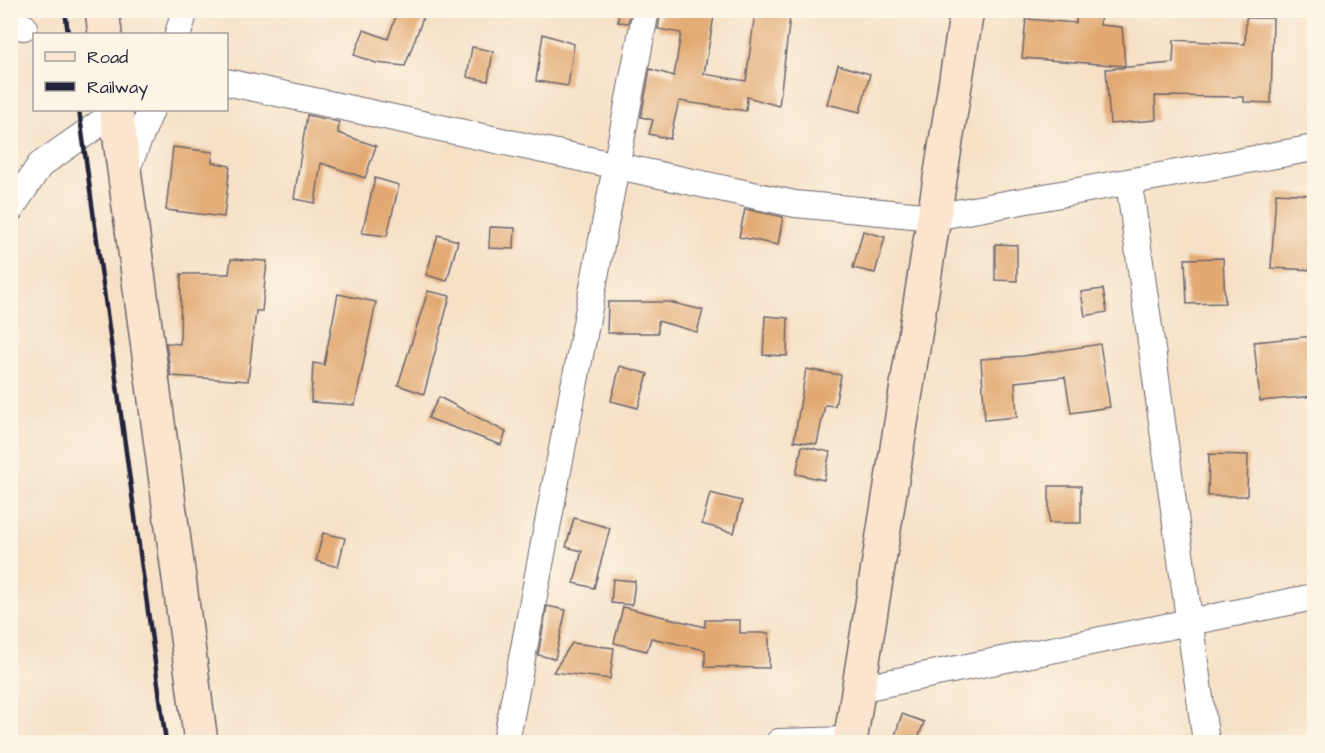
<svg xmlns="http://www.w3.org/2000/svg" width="1325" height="753" viewBox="0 0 1325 753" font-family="'Architects Daughter',sans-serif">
	<rect width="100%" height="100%" fill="#fcf5e5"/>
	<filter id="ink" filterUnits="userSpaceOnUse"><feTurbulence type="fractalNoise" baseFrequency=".0167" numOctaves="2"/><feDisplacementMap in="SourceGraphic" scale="12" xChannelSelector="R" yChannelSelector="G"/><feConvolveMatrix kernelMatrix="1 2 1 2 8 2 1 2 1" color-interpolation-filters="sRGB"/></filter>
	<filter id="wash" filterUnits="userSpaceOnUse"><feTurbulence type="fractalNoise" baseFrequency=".008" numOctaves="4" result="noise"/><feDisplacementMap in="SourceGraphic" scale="24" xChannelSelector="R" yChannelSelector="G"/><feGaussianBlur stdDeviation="1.35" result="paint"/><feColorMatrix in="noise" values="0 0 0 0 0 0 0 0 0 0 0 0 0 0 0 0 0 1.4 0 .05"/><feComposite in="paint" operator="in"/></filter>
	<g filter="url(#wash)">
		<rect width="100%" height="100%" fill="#f6e1c7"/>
		<g id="blocks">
			<g fill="#e2a972">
				<polygon points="398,10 411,10 424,15 405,66 376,63 354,55 364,30 388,39"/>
				<polygon points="619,10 631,10 628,23 618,22"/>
				<polygon points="661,10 682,10 714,16 704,74 746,81 755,13 790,17 779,106 747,97 746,111 679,101 670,139 649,134 653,120 641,117 650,69 674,76 681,33 658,29"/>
				<polygon points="1077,10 1101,10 1100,25 1122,27 1125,66 1022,58 1026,19 1076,23"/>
				<polygon points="1246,18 1273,18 1271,103 1244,102 1244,97 1155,96 1156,120 1110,124 1106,69 1173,63 1174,40 1245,44"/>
				<polygon points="543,34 574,44 568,86 536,81"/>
				<polygon points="472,47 493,51 488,81 467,77"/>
				<polygon points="838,65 870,74 860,112 827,104"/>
				<polygon points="307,115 339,122 338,133 376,146 365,178 321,163 315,203 294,199"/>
				<polygon points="173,147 213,152 212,162 230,166 224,217 166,210"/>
				<polygon points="375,178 399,185 387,236 362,233"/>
				<polygon points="1276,193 1314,195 1314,270 1271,268"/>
				<polygon points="745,209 783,217 778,245 739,237"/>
				<polygon points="490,227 515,228 514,249 489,248"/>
				<polygon points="863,231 885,237 875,273 853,268"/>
				<polygon points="438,235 458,241 447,281 426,275"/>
				<polygon points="995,244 1017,245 1017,281 995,280"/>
				<polygon points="1223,258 1225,303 1187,304 1185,259"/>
				<polygon points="231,259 267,261 262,311 256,311 248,381 171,376 166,343 180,344 181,274 229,274"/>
				<polygon points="1103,289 1107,312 1085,316 1081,292"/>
				<polygon points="428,291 450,296 424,394 398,385"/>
				<polygon points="338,294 376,302 355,405 311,402 313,363 324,365"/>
				<polygon points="608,302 669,302 703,310 697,332 658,321 658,333 607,333"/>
				<polygon points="765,316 788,318 787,356 763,355"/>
				<polygon points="1314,336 1314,396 1260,401 1254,342"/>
				<polygon points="1100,344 1110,407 1071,413 1065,377 1015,382 1017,417 985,420 981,359 1023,356"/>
				<polygon points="620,366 648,374 638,408 611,401"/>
				<polygon points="806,369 841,375 835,406 825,405 817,444 794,441"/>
				<polygon points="439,397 506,432 501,445 428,418"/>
				<polygon points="802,446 830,452 824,480 796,474"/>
				<polygon points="1209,454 1248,455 1247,496 1208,496"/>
				<rect x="1049" y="486" width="32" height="37"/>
				<polygon points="710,493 742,501 734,533 702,524"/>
				<polygon points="574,518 610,528 594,588 574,583 582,551 566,547"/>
				<polygon points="323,533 345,538 338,567 316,561"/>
				<polygon points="613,579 635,581 632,605 611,603"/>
				<polygon points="547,606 566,610 555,659 538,655"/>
				<polygon points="623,607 705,627 705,620 740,620 740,633 769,633 769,668 705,667 705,650 651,638 647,651 614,643"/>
				<polygon points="572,643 614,648 610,679 553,672"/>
				<polygon points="902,714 924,722 917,742 893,742"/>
			</g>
		</g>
	</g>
	<g filter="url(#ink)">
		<use href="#blocks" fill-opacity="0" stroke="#6c656c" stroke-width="1.5"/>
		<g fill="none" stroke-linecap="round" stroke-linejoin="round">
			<g stroke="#6c656c" stroke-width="28">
				<g id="street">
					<polyline points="10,24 24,27"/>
					<polyline points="178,34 185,10"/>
					<polyline points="226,82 795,204 934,217 1314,148"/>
					<polyline points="125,173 151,110"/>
					<polyline points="1129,182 1206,742"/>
					<polyline points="10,210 40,165 116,112"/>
					<polyline points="858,689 1314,597"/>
					<polyline points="506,742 646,10"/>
					<polyline points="779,742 850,740"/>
				</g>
			</g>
			<g stroke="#6c656c" stroke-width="36">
				<g id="secondary">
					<polyline points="102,10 105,34"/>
					<polyline points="116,110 201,742"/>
					<polyline points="850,742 967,10"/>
				</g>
			</g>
			<use href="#street" stroke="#fff" stroke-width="26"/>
			<use href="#secondary" stroke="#fce5cf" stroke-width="33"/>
			<g stroke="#22223b" stroke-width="4.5">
				<polyline points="65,10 68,34"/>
				<polyline points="79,110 166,742"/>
			</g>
		</g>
	</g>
	<rect width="1325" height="753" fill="none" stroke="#fcf5e5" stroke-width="36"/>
	<rect x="33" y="33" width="195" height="78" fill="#fcf5e5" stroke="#a5a1a1" stroke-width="1.5"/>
	<rect x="45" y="52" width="30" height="9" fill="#fce5cf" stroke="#a5a1a1" stroke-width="1.5"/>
	<text x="87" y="63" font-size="18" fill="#22223b">Road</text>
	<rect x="45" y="82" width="30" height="9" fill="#22223b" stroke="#a5a1a1" stroke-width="1.5"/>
	<text x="87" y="93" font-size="18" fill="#22223b">Railway</text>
</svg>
